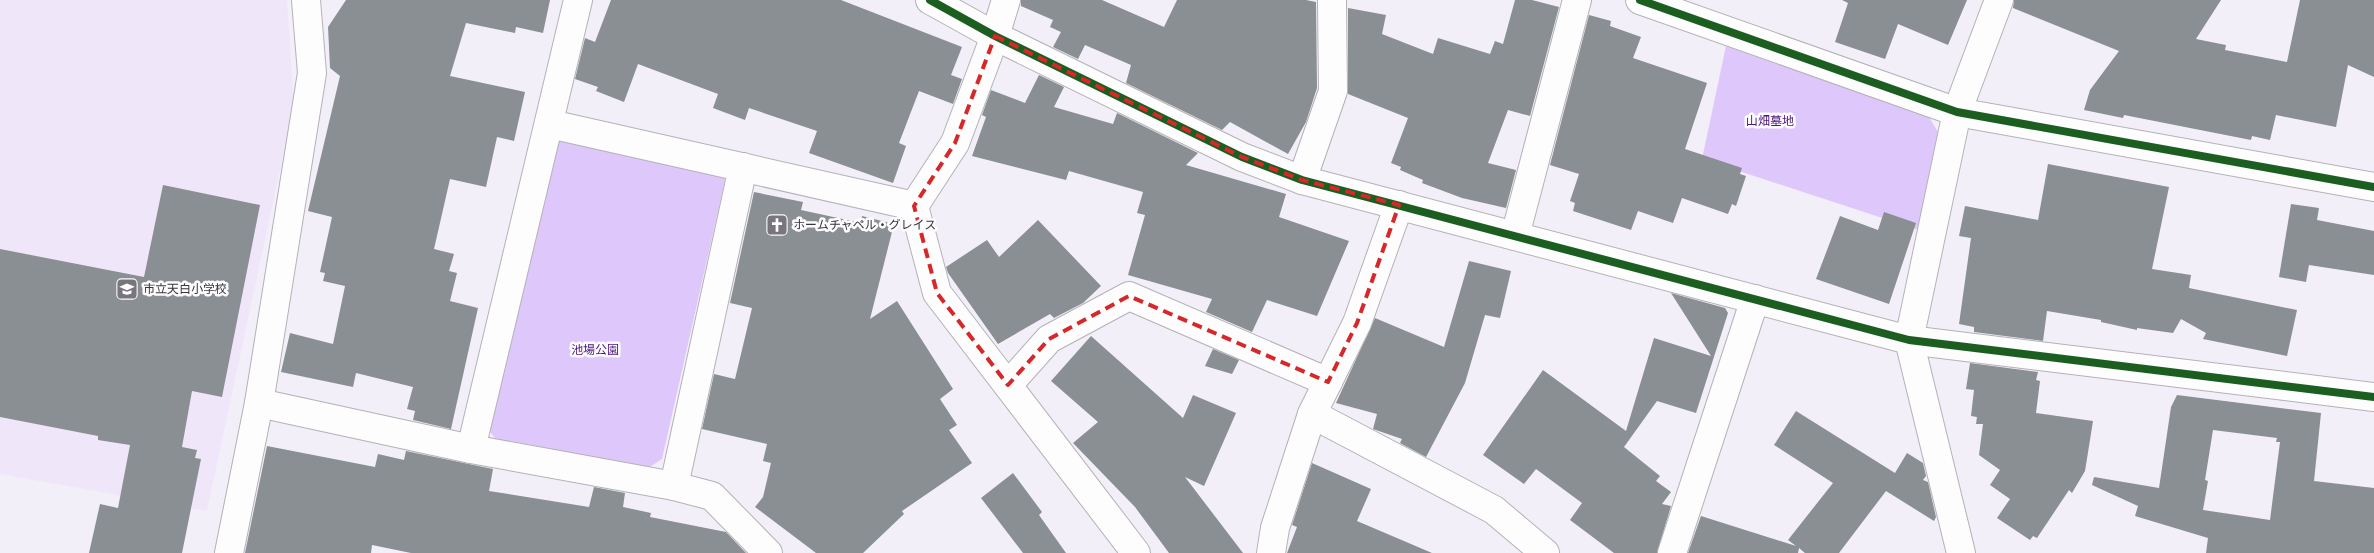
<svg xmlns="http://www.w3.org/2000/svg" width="2374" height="553" viewBox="0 0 2374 553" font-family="'Asap Condensed','Noto Sans JP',sans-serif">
	<rect width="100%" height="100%" fill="#f3eff8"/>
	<polygon fill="#efe7f9" points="0,0 287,0 294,105 207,511 0,474"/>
	<g fill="#dec7fa">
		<polygon points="1726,46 1929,117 1938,132 1919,230 1702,159"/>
		<polygon points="566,134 718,169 725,180 662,459 648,468 495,438 486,427 554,144"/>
	</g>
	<g fill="#898f92" fill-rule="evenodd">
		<polygon points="346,0 550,0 543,33 516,27 515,33 466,23 450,76 525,92 514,141 497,137 486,187 450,179 434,249 454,254 449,271 457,273 450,301 478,308 451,429 413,420 415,411 407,409 413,387 356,373 353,387 281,372 290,333 333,344 345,286 323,281 325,273 320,272 332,217 308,211 340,76 330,68 328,27"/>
		<polygon points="611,0 841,0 962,47 951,75 962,79 953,104 919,91 899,143 906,146 893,183 809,153 817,131 749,108 745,120 713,108 718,94 638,64 624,102 596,91 598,87 575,79 585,38 595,42"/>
		<polygon points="1021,0 1102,0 1164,27 1177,0 1306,0 1316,2 1317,88 1306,122 1288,154 1230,122 1222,130 1126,83 1131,65 1085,45 1078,59 1053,47 1061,32 1050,27 1053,20 1021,6"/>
		<polygon points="1515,0 1532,0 1559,7 1530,116 1508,110 1488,163 1516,170 1506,208 1462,198 1422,183 1423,180 1400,170 1401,167 1391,163 1408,118 1348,94 1348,8 1386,15 1382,34 1433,54 1438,38 1490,54 1495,41 1503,44"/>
		<polygon points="1842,0 1967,0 1948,45 1898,24 1885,59 1835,42 1848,3"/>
		<polygon points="2014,0 2221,0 2196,39 2226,45 2225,50 2287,62 2300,0 2374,0 2374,77 2348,65 2336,127 2276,115 2270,140 2252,136 2251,140 2124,115 2123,118 2084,110 2090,90 2119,51 2013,8"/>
		<polygon points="1589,15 1611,21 1610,26 1641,37 1633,58 1707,83 1685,149 1742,168 1740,174 1746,176 1736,206 1732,204 1728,214 1682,198 1673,223 1638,211 1631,230 1573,211 1575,203 1570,201 1579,174 1550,165"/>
		<polygon points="1039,75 1064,87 1054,107 1113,124 1117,113 1198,153 1186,165 1286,194 1279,217 1349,241 1317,316 1267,300 1252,332 1206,312 1212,299 1128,275 1145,215 1137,213 1143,192 1069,171 1066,180 972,156 986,117 982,115 991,90 1025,103"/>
		<polygon points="2048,164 2169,187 2152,269 2191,275 2189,288 2297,310 2287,356 2203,339 2206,333 2181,319 2173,333 2137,328 2137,330 2101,322 2101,320 2047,311 2043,341 1974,332 1974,327 1959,324 1971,238 1959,236 1965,206 2038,220"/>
		<polygon points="163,185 260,205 222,397 192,391 182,447 197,450 195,458 201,459 182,553 89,553 100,504 118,508 130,445 98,440 98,436 0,417 0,249 144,277"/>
		<polygon points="754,192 803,202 801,210 861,223 862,216 894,224 870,319 897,301 953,389 940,399 957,425 949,430 972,463 902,511 904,514 863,553 816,553 755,507 763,497 771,463 763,461 767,444 702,429 714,374 735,379 752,308 730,303"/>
		<polygon points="2291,204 2319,208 2317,220 2374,231 2374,275 2309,265 2306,282 2279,277"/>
		<polygon points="1884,212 1916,223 1889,304 1816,279 1840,216 1878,230"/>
		<polygon points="1038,220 1101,286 1083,303 1054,318 1050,314 998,344 948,273 946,267 987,240 999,257"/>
		<polygon points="1469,261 1511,271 1500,318 1485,315 1465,383 1426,457 1400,443 1402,439 1373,429 1377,414 1336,403 1375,318 1444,347"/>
		<polygon points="1671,293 1725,308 1728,313 1696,413 1657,401 1624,447 1660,476 1656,481 1671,492 1662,504 1671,506 1657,553 1614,553 1570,520 1582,503 1536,469 1524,484 1483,455 1543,370 1626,431 1654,338 1711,356"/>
		<polygon points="1091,336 1183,418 1193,395 1236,413 1204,486 1185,477 1243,553 1169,553 1135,507 1073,443 1098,422 1051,381"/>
		<polygon points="1213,349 1239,360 1232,374 1205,366"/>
		<polygon points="1970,363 2038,372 2036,380 2040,381 2036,413 2093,421 2085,471 2072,493 2069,490 2037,538 2033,536 2030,540 1997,518 2010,499 1990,485 2000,470 1979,455 1983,424 1976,424 1977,417 1971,416 1974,390 1966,389"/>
		<path d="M2177 395 2321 413 2314 481 2374 488V553H2206L2208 538 2135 516 2138 506 2092 485 2094 477 2159 488 2171 407ZM2213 430 2277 438 2276 442H2280L2270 520 2203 510 2208 481 2205 480Z"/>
		<polygon points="1796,411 1895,473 1907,453 1923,463 1926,476 1923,480 1928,482 1936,517 1934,521 1886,491 1839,553 1805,553 1799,548 1798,553 1688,553 1701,516 1796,546 1788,540 1833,483 1774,445"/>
		<polygon points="267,446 375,467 378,454 404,460 406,451 493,469 489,491 589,507 594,487 625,493 623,507 651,513 650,517 726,532 746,553 411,553 372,545 371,553 245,553"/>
		<polygon points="1312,463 1371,489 1357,521 1432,553 1287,553 1297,527 1292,525"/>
		<polygon points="1013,473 1042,512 1039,515 1066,553 1023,553 981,498"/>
	</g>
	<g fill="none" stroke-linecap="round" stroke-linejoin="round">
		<g stroke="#b4b1b8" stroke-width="30">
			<g id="minor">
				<polyline points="930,0 995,36 1242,157 1302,180 1909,340 2374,397"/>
				<polyline points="1006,0 995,36 955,143 914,206 937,293 1136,553"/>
				<polyline points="1640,0 1957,112 2374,187"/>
				<polyline points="550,124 914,206"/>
				<polyline points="1302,180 1333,91 1332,0"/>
				<polyline points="1515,236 1577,0"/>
				<polyline points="1008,385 1049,339 1129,296 1328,382"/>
				<polyline points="259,403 471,449 674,486 712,496 768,553"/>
				<polyline points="1312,414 1494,510 1545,553"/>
				<polyline points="471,449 578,0"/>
				<polyline points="674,486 743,167"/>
				<polyline points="229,553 259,403 312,73 306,0"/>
				<polyline points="1271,553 1275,528 1312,414 1357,323 1399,205"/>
				<polyline points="1672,553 1755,299"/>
				<polyline points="1961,553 1909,340 1957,112 1999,0"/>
			</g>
		</g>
		<use href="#minor" stroke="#fdfdfe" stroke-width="28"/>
		<g stroke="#fcfbfe" stroke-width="11">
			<g id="cycleway">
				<polyline points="930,0 995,36 1242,157 1302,180 1909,340 2374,397"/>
				<polyline points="1640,0 1957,112 2374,187"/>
			</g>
		</g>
		<use href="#cycleway" stroke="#1b5e20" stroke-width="8"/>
	</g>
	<path fill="none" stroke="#d62828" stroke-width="4" stroke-dasharray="10 6" stroke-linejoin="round" d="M995 36 1242 157 1302 180 1399 205 1357 323 1328 382 1129 296 1049 339 1008 385 937 293 914 206 955 143Z"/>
	<defs>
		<g id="church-square" transform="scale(1.125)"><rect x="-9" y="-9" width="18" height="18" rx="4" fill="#79757d" stroke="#fcfbfe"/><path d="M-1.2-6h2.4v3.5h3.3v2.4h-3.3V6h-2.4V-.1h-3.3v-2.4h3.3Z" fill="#fff"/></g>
		<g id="school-square" transform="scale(1.125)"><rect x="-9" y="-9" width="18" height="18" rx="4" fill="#79757d" stroke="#fcfbfe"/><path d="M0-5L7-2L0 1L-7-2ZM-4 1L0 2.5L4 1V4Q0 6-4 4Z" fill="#fff"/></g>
	</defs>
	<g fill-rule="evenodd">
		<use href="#church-square" x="777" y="225"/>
		<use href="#school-square" x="127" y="289"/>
	</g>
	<g text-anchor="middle" stroke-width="5" stroke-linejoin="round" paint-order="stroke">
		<g font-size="12" fill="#4e167b" stroke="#fcfbfe">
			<text x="1770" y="125">山畑墓地</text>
			<text x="595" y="354">池場公園</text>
		</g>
		<g font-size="12" fill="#37343b" stroke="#fcfbfe" text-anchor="start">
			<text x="793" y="229">ホームチャペル・グレイス</text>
			<text x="143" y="293">市立天白小学校</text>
		</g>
	</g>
</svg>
